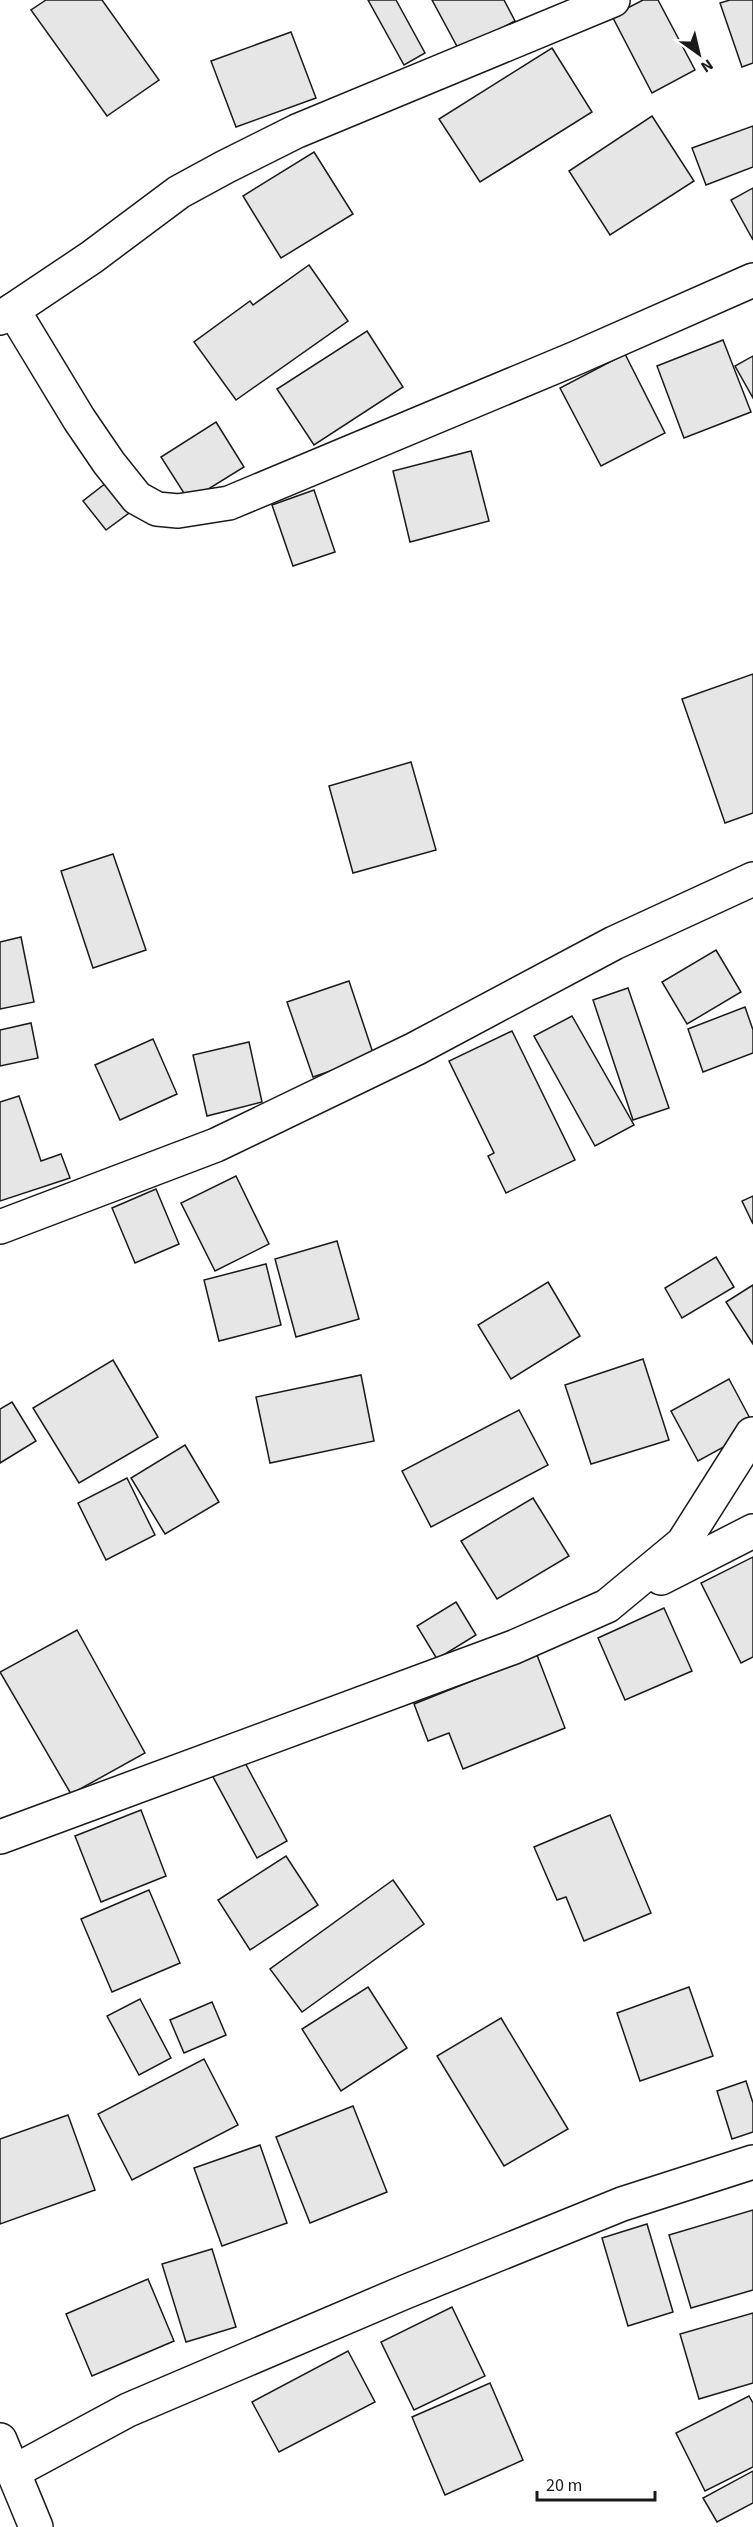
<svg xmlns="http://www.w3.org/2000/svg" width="753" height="2527" viewBox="0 0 753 2527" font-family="'Source Sans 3',sans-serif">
	<rect width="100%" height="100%" fill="#fff"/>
	<g fill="#e6e6e6" stroke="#1a1a1a" stroke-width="1.5">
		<polygon points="46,0 102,0 159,80 107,116 31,10"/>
		<polygon points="368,0 396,0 425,53 404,65"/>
		<polygon points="432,0 504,0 515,21 459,50"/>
		<polygon points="643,0 658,0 695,70 652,93 612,16"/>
		<polygon points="730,0 753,0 753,63 742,67 720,3"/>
		<polygon points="291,32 316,98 236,127 211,61"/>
		<polygon points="552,48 592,112 480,182 439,119"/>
		<polygon points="652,116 694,181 610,235 569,171"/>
		<polygon points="753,126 753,167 706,185 692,148"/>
		<polygon points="314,152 353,214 281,258 243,196"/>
		<polygon points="753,188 753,240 731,200"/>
		<polygon points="309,265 348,321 236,400 194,342 250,301 253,305"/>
		<polygon points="367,331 403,387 314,445 277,389"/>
		<polygon points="723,340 751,412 684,438 657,366"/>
		<polygon points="625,354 665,433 601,466 560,388"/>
		<polygon points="753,356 753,398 735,366"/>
		<polygon points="216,422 244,467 189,501 161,457"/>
		<polygon points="471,451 489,521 410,542 393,471"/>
		<polygon points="106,483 129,513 106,530 83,501"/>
		<polygon points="314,490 335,552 293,566 272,505"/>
		<polygon points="753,674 753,813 725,823 682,699"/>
		<polygon points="411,762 436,850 353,873 329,786"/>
		<polygon points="113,854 146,950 93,968 61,871"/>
		<polygon points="21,937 34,1002 0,1009 0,942"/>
		<polygon points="716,950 741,992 687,1024 662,982"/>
		<polygon points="349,981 374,1056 313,1077 287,1002"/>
		<polygon points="628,988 669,1108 633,1120 593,1000"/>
		<polygon points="745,1007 753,1030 753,1053 703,1072 688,1029"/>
		<polygon points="572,1016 634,1125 595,1146 534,1036"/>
		<polygon points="31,1023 38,1058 0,1066 0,1030"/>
		<polygon points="512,1031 575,1160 506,1193 488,1156 494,1153 449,1061"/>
		<polygon points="153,1039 177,1094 120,1120 95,1065"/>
		<polygon points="249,1042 262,1102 207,1116 193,1055"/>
		<polygon points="19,1096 41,1161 61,1154 70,1178 0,1201 0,1102"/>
		<polygon points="236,1176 269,1244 215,1271 181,1203"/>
		<polygon points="156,1189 179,1244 135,1263 112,1208"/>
		<polygon points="753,1196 753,1224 742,1201"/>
		<polygon points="337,1241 359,1319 296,1337 275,1259"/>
		<polygon points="716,1257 734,1287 682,1318 665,1288"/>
		<polygon points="266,1264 281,1325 219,1341 204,1280"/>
		<polygon points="548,1282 580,1336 511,1379 478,1325"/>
		<polygon points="753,1285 753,1344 726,1302"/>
		<polygon points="643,1359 669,1440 591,1464 565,1385"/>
		<polygon points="113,1360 158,1437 79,1483 33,1408"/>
		<polygon points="361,1375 374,1441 270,1463 256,1397"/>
		<polygon points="729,1379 753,1424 753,1431 698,1461 671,1411"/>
		<polygon points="12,1402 36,1441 0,1463 0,1409"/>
		<polygon points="519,1410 548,1465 431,1527 402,1471"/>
		<polygon points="185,1445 219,1502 165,1534 131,1478"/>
		<polygon points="127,1478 155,1535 106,1560 78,1503"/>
		<polygon points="533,1498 569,1556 497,1599 461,1541"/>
		<polygon points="753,1557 753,1657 741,1663 701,1583"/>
		<polygon points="456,1602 476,1635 437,1659 417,1626"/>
		<polygon points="664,1608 692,1671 625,1700 598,1638"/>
		<polygon points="77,1630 145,1753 71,1794 0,1672"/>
		<polygon points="537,1655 565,1728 463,1769 449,1733 428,1741 414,1704"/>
		<polygon points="243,1759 287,1841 257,1858 212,1775"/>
		<polygon points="141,1810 166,1876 101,1902 75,1836"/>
		<polygon points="610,1815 651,1913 584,1941 566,1897 557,1900 534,1847"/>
		<polygon points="286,1856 318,1905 250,1950 218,1900"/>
		<polygon points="393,1880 424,1924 302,2012 270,1969"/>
		<polygon points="149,1890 180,1963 112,1992 81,1919"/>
		<polygon points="368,1987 407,2048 341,2091 302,2029"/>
		<polygon points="689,1987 713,2056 640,2081 617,2013"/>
		<polygon points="140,1999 171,2058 139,2075 107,2016"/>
		<polygon points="212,2002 226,2035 184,2053 170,2020"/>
		<polygon points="501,2018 568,2129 504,2166 437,2056"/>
		<polygon points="204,2059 238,2125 132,2180 98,2114"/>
		<polygon points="746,2081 753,2103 753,2132 732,2139 717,2091"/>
		<polygon points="353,2106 387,2192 310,2223 276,2137"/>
		<polygon points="68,2115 95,2190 0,2224 0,2139"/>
		<polygon points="260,2145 287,2223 222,2246 194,2168"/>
		<polygon points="753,2210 753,2290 691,2308 669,2235"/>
		<polygon points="647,2224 673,2312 628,2326 602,2238"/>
		<polygon points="212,2249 236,2327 186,2342 162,2264"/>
		<polygon points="148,2279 174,2341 92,2376 66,2314"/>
		<polygon points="452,2307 485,2376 414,2410 381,2342"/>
		<polygon points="753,2313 753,2383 699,2399 680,2334"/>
		<polygon points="348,2351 375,2402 279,2452 252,2402"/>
		<polygon points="490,2383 523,2460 445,2495 412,2417"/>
		<polygon points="749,2396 753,2403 753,2467 705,2491 676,2433"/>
		<polygon points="753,2471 753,2503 717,2522 703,2498"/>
	</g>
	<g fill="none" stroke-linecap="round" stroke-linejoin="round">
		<g stroke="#1a1a1a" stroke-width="36">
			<g id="street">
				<polyline points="13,310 92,257 179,192 225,167 297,131 613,0"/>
				<polyline points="0,318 13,310 79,419 109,463 137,498 157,509 178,511 229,503 576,358 753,280"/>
				<polyline points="0,1227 216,1145 415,1049 614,943 753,879"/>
				<polyline points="661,1578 753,1531"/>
				<polyline points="0,1837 514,1647 607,1606 683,1543 752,1434"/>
				<polyline points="0,2440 36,2527"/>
				<polyline points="15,2471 128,2410 405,2292 622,2204 753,2162"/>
			</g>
		</g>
		<use href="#street" stroke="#fff" stroke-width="33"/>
	</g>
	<g transform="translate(699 54) rotate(146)" stroke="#ffffff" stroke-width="4.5" paint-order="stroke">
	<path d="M0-4.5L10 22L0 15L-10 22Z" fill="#1a1a1a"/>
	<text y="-9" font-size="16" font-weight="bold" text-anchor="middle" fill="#1a1a1a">N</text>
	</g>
	<path d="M537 2491v9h118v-9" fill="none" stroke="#1a1a1a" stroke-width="3"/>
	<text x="546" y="2491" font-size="18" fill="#1a1a1a" stroke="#ffffff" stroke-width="4.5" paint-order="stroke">20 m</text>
</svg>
